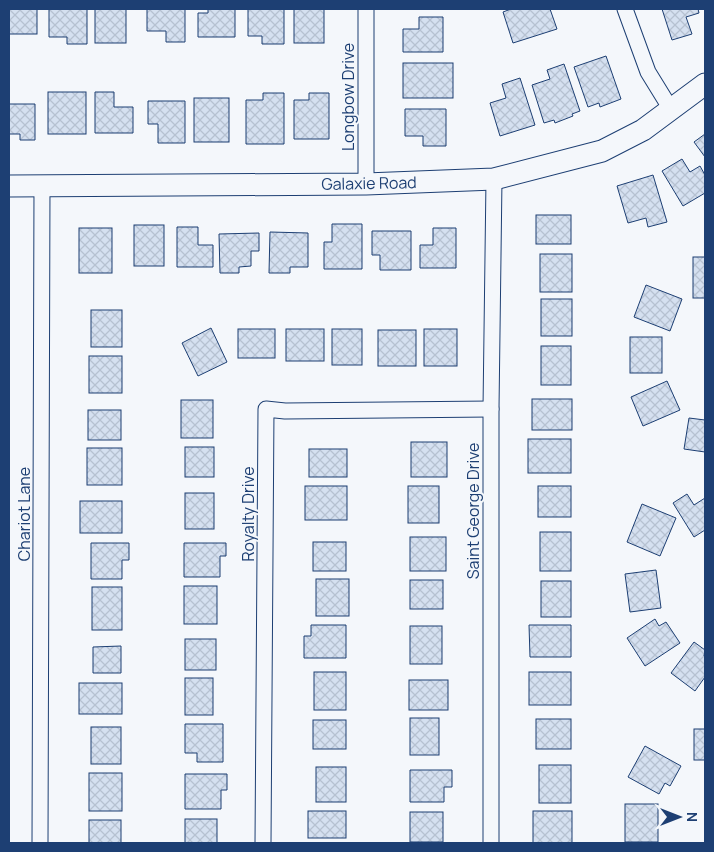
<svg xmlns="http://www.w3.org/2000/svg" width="714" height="852" viewBox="0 0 714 852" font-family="Manrope,sans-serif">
	<defs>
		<pattern id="building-cross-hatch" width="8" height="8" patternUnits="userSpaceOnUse" patternTransform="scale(1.25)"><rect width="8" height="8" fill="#d5e0f0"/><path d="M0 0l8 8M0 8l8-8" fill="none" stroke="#b6c1d1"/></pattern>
	</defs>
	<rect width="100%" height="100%" fill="#f4f7fb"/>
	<g fill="url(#building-cross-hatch)" stroke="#1d3f73">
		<rect x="9" y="9" width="28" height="25"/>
		<polygon points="49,9 87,9 87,44 67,44 67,37 49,37"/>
		<rect x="95" y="9" width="31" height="34"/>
		<polygon points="147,9 185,9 185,42 166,42 166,31 147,31"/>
		<polygon points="208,9 235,9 235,37 198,37 198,13 208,13"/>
		<polygon points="248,9 284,9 284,44 262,44 262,36 248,36"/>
		<rect x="294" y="9" width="30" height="34"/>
		<polygon points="511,9 550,9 557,29 513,43 503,12"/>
		<polygon points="662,9 698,9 699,13 686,17 692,34 672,40"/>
		<polygon points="419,17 443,17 443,52 403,52 403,29 419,29"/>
		<polygon points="606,56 621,99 600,107 599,103 588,107 574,67"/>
		<rect x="403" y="63" width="50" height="35"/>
		<polygon points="564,64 580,111 572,114 573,116 555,123 554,120 544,123 532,85 550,79 547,70"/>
		<polygon points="520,78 535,125 500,136 490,103 506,98 502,84"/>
		<rect x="48" y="92" width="38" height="42"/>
		<polygon points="95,92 114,92 114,107 133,107 133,133 95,133"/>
		<polygon points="263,93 284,93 284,144 246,144 246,100 263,100"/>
		<polygon points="309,93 329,93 329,139 294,139 294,100 309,100"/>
		<rect x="194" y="98" width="35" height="44"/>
		<polygon points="148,101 185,101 185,143 158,143 158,124 148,124"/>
		<polygon points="9,104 35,104 35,140 20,140 20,134 9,134"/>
		<polygon points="405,109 446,109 446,146 423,146 423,136 405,136"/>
		<polygon points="705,134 705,157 694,142"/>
		<polygon points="682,159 690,172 700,166 705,175 705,193 683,206 662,171"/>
		<polygon points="653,175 667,222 648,227 646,218 628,223 617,186"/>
		<rect x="536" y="215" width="35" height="29"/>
		<polygon points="332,224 362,224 362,269 324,269 324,242 332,242"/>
		<rect x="134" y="225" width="30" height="41"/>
		<polygon points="177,227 198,227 198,245 213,245 213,267 177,267"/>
		<rect x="79" y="228" width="33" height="45"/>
		<polygon points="433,228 456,228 456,268 420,268 420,245 433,245"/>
		<polygon points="372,231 411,231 411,270 380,270 380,255 372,255"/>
		<polygon points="270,232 308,233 308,267 290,267 290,273 269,273"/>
		<polygon points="259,233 259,251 251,251 251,266 239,267 239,273 220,273 219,234"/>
		<rect x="540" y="254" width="32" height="38"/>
		<rect x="693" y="257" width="12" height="41"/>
		<polygon points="646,285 682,299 670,331 634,317"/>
		<rect x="541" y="299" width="31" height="37"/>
		<rect x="91" y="310" width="31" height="37"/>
		<polygon points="211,328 227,362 198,376 182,343"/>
		<rect x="238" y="329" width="37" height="29"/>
		<rect x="286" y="329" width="38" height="32"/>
		<rect x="332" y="329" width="30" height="36"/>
		<rect x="424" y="329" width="33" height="37"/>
		<rect x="378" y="330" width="38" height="36"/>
		<rect x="630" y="337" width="32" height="36"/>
		<rect x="541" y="346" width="30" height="39"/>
		<rect x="89" y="356" width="33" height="37"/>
		<polygon points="667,381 680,410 643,426 631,397"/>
		<rect x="532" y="399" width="40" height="31"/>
		<rect x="181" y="400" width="32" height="38"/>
		<rect x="88" y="410" width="33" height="30"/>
		<polygon points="689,418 705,420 705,452 684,449"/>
		<rect x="528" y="439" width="43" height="34"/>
		<rect x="411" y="442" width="36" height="35"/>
		<rect x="185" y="447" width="29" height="30"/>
		<rect x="87" y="448" width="35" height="37"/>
		<rect x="309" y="449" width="38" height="28"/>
		<rect x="305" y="486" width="42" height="34"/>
		<rect x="408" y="486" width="31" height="37"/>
		<rect x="538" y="486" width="33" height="31"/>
		<rect x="185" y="493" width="29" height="36"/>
		<polygon points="687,494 694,505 705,498 705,530 694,537 673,503"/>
		<rect x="80" y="501" width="42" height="32"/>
		<polygon points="642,504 676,518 660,556 627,542"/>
		<rect x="540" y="532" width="31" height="39"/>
		<rect x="410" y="537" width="36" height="34"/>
		<rect x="313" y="542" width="33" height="29"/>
		<polygon points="91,543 129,543 129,560 122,560 122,579 91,579"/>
		<polygon points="184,543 226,543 226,556 220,556 220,577 184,577"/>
		<polygon points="656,570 661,608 630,612 625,574"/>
		<rect x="316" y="579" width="33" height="37"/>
		<rect x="410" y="580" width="33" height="29"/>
		<rect x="541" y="581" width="30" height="36"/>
		<rect x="184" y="586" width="33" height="38"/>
		<rect x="92" y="587" width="30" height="43"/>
		<polygon points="655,619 659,626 666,622 680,643 645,666 627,638"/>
		<polygon points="311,625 346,625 346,658 304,658 304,636 311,636"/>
		<polygon points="529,625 571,625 571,657 530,657"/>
		<rect x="410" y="626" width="32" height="38"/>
		<rect x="185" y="639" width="31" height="31"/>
		<polygon points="694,642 705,650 704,656 705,657 705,677 695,691 671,673"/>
		<polygon points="121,646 121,673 93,673 93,647"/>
		<rect x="314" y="672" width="32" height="38"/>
		<rect x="529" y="672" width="42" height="33"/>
		<rect x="185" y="678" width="28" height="37"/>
		<rect x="409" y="680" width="39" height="30"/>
		<rect x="79" y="683" width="43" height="31"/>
		<rect x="410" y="718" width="29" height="37"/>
		<rect x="536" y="719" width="35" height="30"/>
		<rect x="313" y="720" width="33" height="29"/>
		<polygon points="185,724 223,724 223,762 197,762 197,753 185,753"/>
		<rect x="91" y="727" width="30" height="37"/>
		<rect x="694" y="729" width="11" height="31"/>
		<polygon points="645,746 681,766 670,786 665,783 659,794 628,777"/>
		<rect x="539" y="765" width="32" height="38"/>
		<rect x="316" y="767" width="30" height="35"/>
		<polygon points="410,770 452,770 452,787 444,787 444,802 410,802"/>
		<rect x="89" y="773" width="33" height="38"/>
		<polygon points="185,774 227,774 227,790 221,790 221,809 185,809"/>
		<rect x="625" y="804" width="33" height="38"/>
		<rect x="308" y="811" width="38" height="27"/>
		<rect x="533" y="811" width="39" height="32"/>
		<rect x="410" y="812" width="33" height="30"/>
		<rect x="185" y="819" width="32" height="24"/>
		<rect x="89" y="820" width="32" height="23"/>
	</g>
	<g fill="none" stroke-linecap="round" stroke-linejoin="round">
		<g stroke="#1d3f73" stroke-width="17">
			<g id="street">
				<polyline points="366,9 366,184"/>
				<polyline points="625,9 648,72 672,111"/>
				<polyline points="40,843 42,186"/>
				<polyline points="263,843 266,409 285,411 491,409"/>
				<polyline points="491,843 491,409 494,179"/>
			</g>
		</g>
		<g stroke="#1d3f73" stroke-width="23">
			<polyline id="secondary" points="9,186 366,184 494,179 602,151 643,130 705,84"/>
		</g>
		<use href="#street" stroke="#f4f7fb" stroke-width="15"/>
		<use href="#secondary" stroke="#f4f7fb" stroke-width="21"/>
	</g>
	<g text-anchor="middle" stroke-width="4" stroke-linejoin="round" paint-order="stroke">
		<g font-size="16" fill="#1d3f73" stroke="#f4f7fb">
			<text transform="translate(348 97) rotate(-90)" y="6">Longbow Drive</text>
			<text transform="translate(369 183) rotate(-1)" y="6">Galaxie Road</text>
			<text transform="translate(473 511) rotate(-90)" y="6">Saint George Drive</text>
			<text transform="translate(24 514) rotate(-90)" y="6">Chariot Lane</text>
			<text transform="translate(248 514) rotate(-90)" y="6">Royalty Drive</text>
		</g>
	</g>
	<rect width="714" height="852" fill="none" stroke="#1d3f73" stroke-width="20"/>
	<g transform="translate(679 817) rotate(90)" stroke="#f4f7fb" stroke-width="4" paint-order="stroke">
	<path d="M0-4L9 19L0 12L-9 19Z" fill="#1d3f73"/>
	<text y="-8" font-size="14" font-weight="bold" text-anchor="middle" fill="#1d3f73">N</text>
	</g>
</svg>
